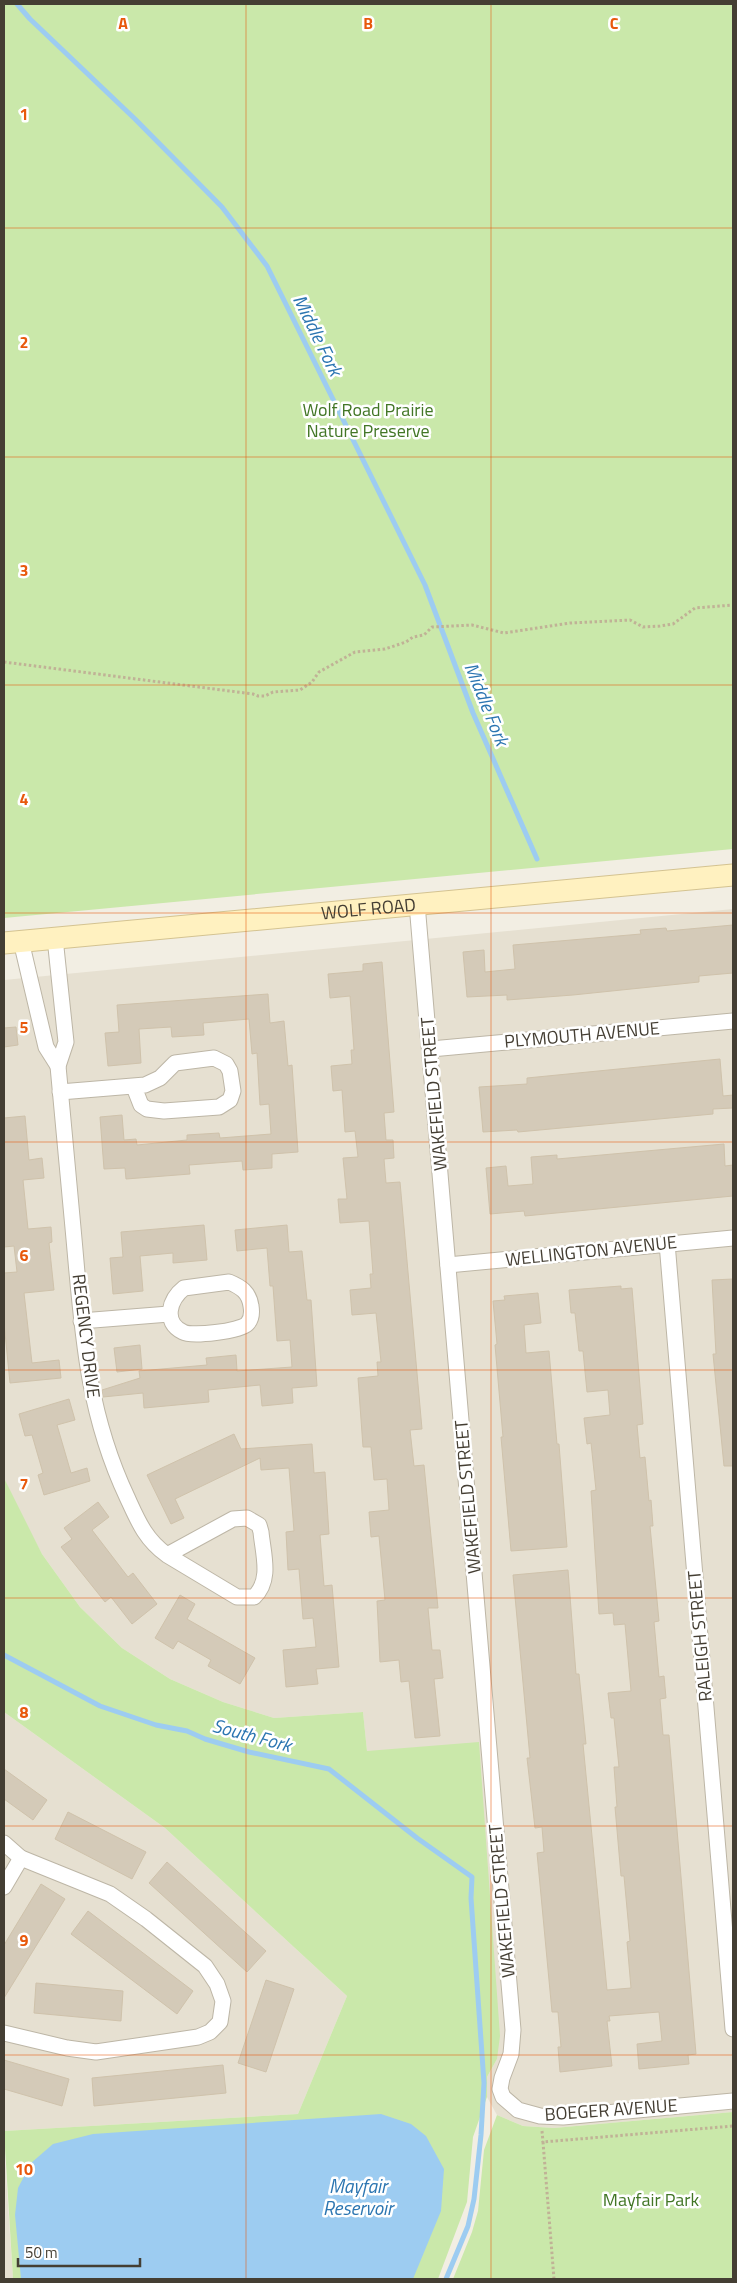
<svg xmlns="http://www.w3.org/2000/svg" width="737" height="2283" viewBox="0 0 737 2283" font-family="'Titillium Web',sans-serif">
	<rect width="100%" height="100%" fill="#f2eee3"/>
	<g fill="#e6e0d1">
		<polygon points="733,909 733,2112 554,2128 523,2126 497,2115 487,2097 487,2077 497,2059 367,1751 363,1712 274,1718 223,1702 170,1679 122,1648 80,1607 42,1554 13,1500 4,1478 4,980"/>
		<polygon points="4,1712 165,1828 347,1996 298,2114 4,2131"/>
		<polygon points="4,2146 13,2279 4,2279"/>
	</g>
	<g fill="#cae8aa">
		<polygon points="4,4 733,4 733,849 4,918"/>
		<polygon points="4,1478 42,1554 80,1607 122,1648 170,1679 223,1702 274,1718 363,1712 367,1751 479,1742 500,2036 497,2059 487,2077 487,2097 473,2137 467,2202 438,2279 13,2279 4,2131 298,2114 347,1996 165,1828 4,1712"/>
		<polygon points="733,2112 733,2279 453,2279 472,2232 478,2211 484,2150 497,2115 523,2126 554,2128"/>
	</g>
	<polygon fill="#9dccf1" points="381,2114 411,2124 426,2136 444,2169 441,2211 413,2279 21,2279 15,2215 18,2188 31,2163 53,2144 93,2134"/>
	<g fill="none" stroke-linecap="round" stroke-linejoin="round">
		<g stroke="#9dccf1" stroke-width="5">
			<polyline points="17,4 30,19 135,119 222,207 267,266 425,585 473,713 537,859"/>
			<polyline points="4,1655 100,1706 156,1725 187,1731 205,1739 249,1752 329,1769 417,1838 472,1877 471,1898 484,2083 481,2135 474,2199 468,2226 446,2279"/>
		</g>
	</g>
	<g fill="#d4cab8" stroke="#cfc2ab">
		<polygon points="733,925 733,973 699,976 699,982 573,995 507,1000 507,995 467,997 463,952 484,950 485,972 515,969 513,945 641,934 640,930 666,928 667,931"/>
		<polygon points="382,962 394,1112 384,1113 386,1140 393,1140 394,1158 384,1159 386,1183 400,1182 422,1429 410,1430 414,1466 424,1465 438,1608 428,1608 432,1650 440,1650 443,1678 434,1679 440,1736 415,1738 409,1681 401,1682 399,1660 380,1662 377,1601 385,1600 379,1536 371,1537 369,1512 389,1510 387,1479 374,1480 371,1447 363,1447 358,1378 378,1376 377,1362 381,1362 376,1313 352,1315 350,1290 371,1288 370,1274 373,1274 369,1221 340,1223 338,1199 347,1199 343,1158 358,1157 355,1131 345,1132 342,1090 333,1091 331,1066 352,1064 351,1050 354,1050 350,996 330,998 328,974 363,971 363,964"/>
		<polygon points="268,994 270,1023 284,1021 288,1066 292,1065 298,1152 272,1154 272,1168 243,1170 242,1161 189,1165 190,1174 126,1179 125,1168 104,1169 100,1117 122,1115 124,1140 136,1139 137,1145 187,1140 187,1135 219,1133 220,1138 271,1134 269,1104 260,1105 257,1053 252,1054 249,1019 203,1023 204,1035 172,1037 171,1027 139,1029 141,1063 108,1066 105,1033 119,1032 117,1005"/>
		<polygon points="16,1027 18,1045 4,1047 4,1028"/>
		<polygon points="720,1059 723,1096 733,1095 733,1108 713,1109 713,1114 518,1132 517,1130 483,1132 479,1087 527,1084 527,1078"/>
		<polygon points="25,1116 29,1160 42,1158 44,1178 23,1180 28,1229 51,1227 52,1242 49,1243 54,1290 24,1293 32,1363 59,1360 61,1378 10,1383 4,1323 4,1273 17,1272 14,1246 4,1247 4,1118"/>
		<polygon points="724,1144 725,1166 733,1165 733,1196 525,1216 524,1211 490,1214 486,1168 506,1166 508,1186 533,1184 531,1157 557,1155 557,1159"/>
		<polygon points="204,1225 207,1260 173,1263 173,1253 140,1256 143,1291 113,1294 110,1258 123,1257 121,1232"/>
		<polygon points="287,1225 289,1252 302,1251 307,1300 311,1300 317,1386 292,1388 293,1403 262,1406 260,1385 208,1390 209,1402 144,1408 143,1393 103,1397 102,1390 140,1378 139,1371 207,1365 206,1358 236,1355 237,1371 292,1367 290,1340 277,1341 273,1286 270,1286 267,1248 237,1251 235,1230"/>
		<polygon points="733,1279 733,1466 724,1466 713,1354 716,1354 712,1280"/>
		<polygon points="621,1286 621,1289 632,1288 643,1424 637,1425 640,1458 645,1457 649,1501 651,1500 653,1526 650,1526 659,1621 654,1622 659,1677 664,1676 666,1698 660,1699 663,1735 669,1735 696,2054 688,2055 689,2064 639,2069 637,2044 662,2041 659,2012 609,2016 610,2021 607,2021 612,2066 560,2072 558,2047 561,2047 558,2012 552,2012 537,1853 544,1852 542,1827 535,1828 530,1784 527,1758 530,1758 513,1575 568,1570 576,1674 579,1674 586,1744 583,1744 607,1990 631,1988 627,1942 630,1941 624,1876 621,1876 615,1807 617,1807 614,1767 619,1767 614,1718 611,1718 608,1693 631,1691 625,1624 614,1625 613,1613 599,1614 591,1491 596,1490 591,1443 587,1444 584,1418 610,1415 608,1390 587,1392 583,1351 579,1351 575,1313 571,1313 569,1290"/>
		<polygon points="538,1293 541,1323 524,1325 526,1353 549,1351 557,1444 559,1444 567,1547 511,1551 501,1437 503,1437 495,1345 497,1344 493,1301 505,1300 504,1296"/>
		<polygon points="140,1345 142,1369 117,1372 114,1348"/>
		<polygon points="69,1399 75,1420 57,1425 71,1473 87,1468 90,1481 44,1495 38,1475 43,1473 32,1435 25,1436 19,1414"/>
		<polygon points="234,1434 241,1449 312,1444 314,1473 325,1472 329,1534 320,1535 324,1586 332,1585 339,1667 316,1669 318,1684 286,1687 283,1650 316,1647 313,1618 303,1619 299,1569 288,1570 286,1532 294,1531 289,1468 261,1470 260,1458 175,1499 184,1518 171,1524 147,1475"/>
		<polygon points="98,1502 109,1517 92,1530 128,1577 133,1573 157,1604 132,1624 111,1597 105,1602 61,1547 72,1539 64,1528"/>
		<polygon points="180,1595 195,1604 187,1619 255,1658 240,1684 208,1666 211,1660 178,1641 173,1649 155,1638"/>
		<polygon points="4,1769 47,1800 33,1820 4,1799"/>
		<polygon points="68,1812 146,1852 132,1879 55,1839"/>
		<polygon points="167,1862 266,1951 247,1972 149,1883"/>
		<polygon points="41,1884 65,1899 4,1998 4,1945"/>
		<polygon points="88,1911 193,1991 177,2014 71,1934"/>
		<polygon points="266,1980 294,1989 266,2072 238,2063"/>
		<polygon points="36,1983 123,1991 121,2021 34,2013"/>
		<polygon points="4,2060 69,2079 62,2106 4,2089"/>
		<polygon points="223,2065 226,2093 94,2106 92,2078"/>
	</g>
	<g fill="none" stroke-linecap="round" stroke-linejoin="round">
		<g stroke="#bdb6a6" stroke-width="17">
			<g id="minor">
				<polyline points="417,904 513,2030 511,2054 502,2078 500,2089 503,2097 518,2110 540,2116 563,2117 733,2101"/>
				<path d="M55 938 66 1042 58 1066C63 1120 68 1174 73 1228 82 1324 85 1408 127 1497 138 1521 145 1539 167 1555L237 1597H254C272 1580 263 1554 261 1532L259 1525 247 1518 233 1519 167 1555"/>
				<polyline points="21,941 46,1047 58,1066"/>
				<polyline points="431,1049 733,1021"/>
				<polyline points="60,1092 145,1085 160,1078 175,1063 214,1058 226,1064 230,1071 233,1091 230,1100 219,1107 164,1111 147,1109 141,1105 134,1087"/>
				<polyline points="667,1243 733,2029"/>
				<polyline points="448,1265 733,1238"/>
				<path d="M229 1282C241 1287 249 1292 251 1306 252 1312 252 1319 247 1324 240 1331 192 1337 183 1332 162 1322 170 1299 184 1288Z"/>
				<polyline points="81,1321 169,1314"/>
				<polyline points="4,1843 21,1858 110,1894 146,1919 205,1966 217,1984 223,2001 220,2022 210,2032 198,2037 96,2052 67,2048 4,2033"/>
				<polyline points="4,1887 21,1858"/>
			</g>
		</g>
		<g stroke="#d4c391" stroke-width="23">
			<g id="secondary">
				<path id="s1" d="M4 943 733 875"/>
			</g>
		</g>
		<g stroke="#c0b296" stroke-width="3" stroke-dasharray="2.5 2.5" stroke-linecap="butt">
			<polyline points="4,662 253,694 258,696 265,696 273,692 300,690 312,682 319,672 355,652 385,649 406,642 413,637 424,635 432,627 472,625 504,633 570,623 630,620 643,627 660,626 673,624 695,608 733,605"/>
			<polyline points="542,2131 543,2142"/>
			<polyline points="554,2279 543,2142 733,2126"/>
		</g>
		<use href="#minor" stroke="#fff" stroke-width="15"/>
		<use href="#secondary" stroke="#fff1c0" stroke-width="21"/>
	</g>
	<path fill="none" stroke="#e8590c" stroke-width="1" stroke-opacity="0.55" d="M246 4V2279M491 4V2279M4 228H733M4 457H733M4 685H733M4 913H733M4 1142H733M4 1370H733M4 1598H733M4 1826H733M4 2055H733"/>
	<g text-anchor="middle" stroke-width="5" stroke-linejoin="round" paint-order="stroke">
		<g font-size="18" fill="#427626" stroke="#fff">
			<text x="368" y="416">Wolf Road Prairie<tspan x="368" dy="21">Nature Preserve</tspan></text>
			<text x="651" y="2206">Mayfair Park</text>
		</g>
		<g font-size="18" fill="#443e33" stroke="#fff">
			<text dy="6" stroke="none"><textPath href="#s1" startOffset="366">WOLF ROAD</textPath></text>
			<text transform="translate(582 1035) rotate(-5)" y="6">PLYMOUTH AVENUE</text>
			<text transform="translate(434 1094) rotate(-95)" y="6">WAKEFIELD STREET</text>
			<text transform="translate(591 1251) rotate(-6)" y="6">WELLINGTON AVENUE</text>
			<text transform="translate(86 1336) rotate(83)" y="6">REGENCY DRIVE</text>
			<text transform="translate(468 1497) rotate(-95)" y="6">WAKEFIELD STREET</text>
			<text transform="translate(700 1636) rotate(-95)" y="6">RALEIGH STREET</text>
			<text transform="translate(502 1901) rotate(-95)" y="6">WAKEFIELD STREET</text>
			<text transform="translate(611 2110) rotate(-4)" y="6">BOEGER AVENUE</text>
		</g>
		<g font-size="19" font-style="italic" fill="#2b75b1" stroke="#fff">
			<text transform="translate(318 335) rotate(64)" y="7">Middle Fork</text>
			<text transform="translate(487 704) rotate(68)" y="7">Middle Fork</text>
			<text transform="translate(252 1735) rotate(15)" y="7">South Fork</text>
			<text x="358" y="2193">Mayfair<tspan x="358" dy="22">Reservoir</tspan></text>
		</g>
	</g>
	<g font-size="16" text-anchor="middle" font-weight="bold" fill="#e8590c" stroke="#fff" stroke-width="5" stroke-linejoin="round" paint-order="stroke">
		<text x="123" y="29">A</text>
		<text x="368" y="29">B</text>
		<text x="614" y="29">C</text>
		<text x="24" y="120">1</text>
		<text x="24" y="348">2</text>
		<text x="24" y="576">3</text>
		<text x="24" y="805">4</text>
		<text x="24" y="1033">5</text>
		<text x="24" y="1261">6</text>
		<text x="24" y="1490">7</text>
		<text x="24" y="1718">8</text>
		<text x="24" y="1946">9</text>
		<text x="24" y="2175">10</text>
	</g>
	<rect width="737" height="2283" fill="none" stroke="#443e33" stroke-width="10"/>
	<path d="M18 2258v8h122v-8" fill="none" stroke="#443e33" stroke-width="2.5"/>
	<text x="25" y="2258" font-size="15" fill="#443e33" stroke="#ffffff" stroke-width="4" paint-order="stroke">50 m</text>
</svg>
